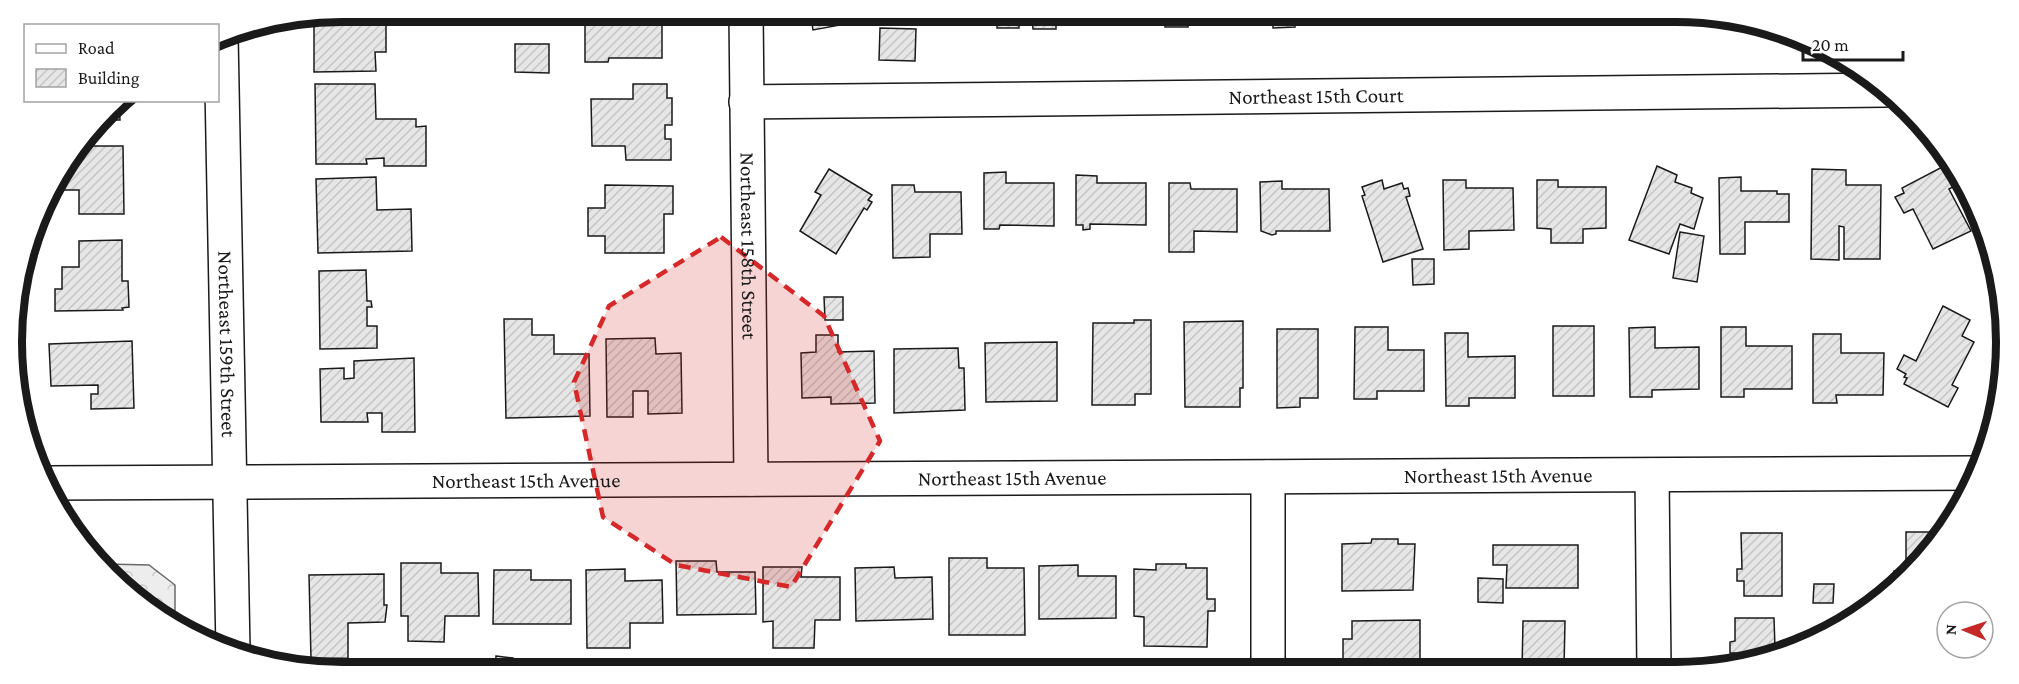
<svg xmlns="http://www.w3.org/2000/svg" width="2019" height="684" viewBox="0 0 2019 684" font-family="'Crimson Pro',serif">
	<defs>
		<pattern id="park-crowns" width="20" height="18" patternUnits="userSpaceOnUse" patternTransform="scale(1.5)"><rect width="20" height="18" fill="#ededed"/><path d="M2 6a3 3 0 1 1 6 0M12 15a3 3 0 1 1 6 0" fill="none" stroke="#cbcbcb"/></pattern>
		<pattern id="building-hatch" width="6" height="6" patternUnits="userSpaceOnUse" patternTransform="scale(1.5)"><rect width="6" height="6" fill="#e6e6e6"/><path d="M-1 1l2-2M0 6l6-6M5 7l2-2" fill="none" stroke="#c5c5c5"/></pattern>
	</defs>
	<rect width="100%" height="100%" fill="#fff"/>
	<polygon fill="url(#park-crowns)" stroke="#6a6a6a" stroke-width="1.5" points="106,564 149,565 175,585 175,624 158,616"/>
	<g fill="url(#building-hatch)" stroke="#1a1a1a" stroke-width="1.5">
		<polygon points="342,12 374,12 374,24 386,24 386,52 375,52 376,71 314,72 314,18"/>
		<polygon points="670,12 670,20 662,20 662,58 609,58 608,62 585,62 585,13"/>
		<polygon points="810,12 870,12 870,13 867,14 868,20 813,30"/>
		<polygon points="889,12 959,12 959,14 913,14 913,21 890,21"/>
		<polygon points="997,12 1056,12 1056,29 1033,29 1032,19 1019,19 1019,28 997,28"/>
		<polygon points="1074,12 1143,12 1096,13 1096,20 1074,20"/>
		<polygon points="1165,12 1235,12 1235,19 1188,19 1188,27 1165,27"/>
		<polygon points="1273,12 1313,12 1313,16 1295,17 1295,27 1273,28"/>
		<rect x="1349" y="12" width="23" height="5"/>
		<rect x="1441" y="12" width="24" height="8"/>
		<polygon points="1548,12 1589,12 1589,14 1571,15 1571,23 1548,24"/>
		<rect x="1625" y="12" width="22" height="4"/>
		<polygon points="880,28 916,29 915,61 879,60"/>
		<polygon points="515,44 549,44 549,73 515,72"/>
		<polygon points="315,84 375,84 376,119 416,119 416,127 426,126 426,166 384,166 384,158 366,159 367,164 316,164"/>
		<polygon points="633,84 667,84 667,98 672,98 672,125 665,125 665,139 671,139 671,160 626,160 625,146 592,146 591,99 633,99"/>
		<polygon points="119,100 120,120 104,120"/>
		<polygon points="84,146 123,146 124,214 79,214 79,190 50,190"/>
		<polygon points="1946,165 1956,185 1949,189 1971,231 1933,249 1913,209 1904,213 1895,197 1904,193 1902,188"/>
		<polygon points="1657,166 1677,175 1675,182 1692,188 1691,193 1703,198 1694,229 1680,224 1669,254 1629,240"/>
		<polygon points="829,169 872,195 868,200 872,202 867,210 864,208 836,254 800,231 821,195 815,192"/>
		<polygon points="1812,169 1846,170 1846,185 1881,185 1880,259 1844,259 1844,227 1839,226 1839,260 1811,259"/>
		<polygon points="1006,172 1006,183 1054,183 1054,226 1000,225 999,229 984,229 984,173"/>
		<polygon points="1076,175 1097,176 1097,183 1146,183 1146,225 1090,224 1090,229 1083,230 1083,225 1076,225"/>
		<polygon points="376,177 377,210 411,209 412,251 318,253 316,179"/>
		<polygon points="1741,177 1741,191 1777,191 1777,194 1789,194 1789,222 1745,222 1745,254 1720,254 1719,178"/>
		<polygon points="1382,180 1384,189 1402,183 1404,189 1408,188 1410,196 1406,197 1423,249 1383,262 1362,196 1365,195 1362,187"/>
		<polygon points="1443,180 1466,180 1466,188 1513,188 1514,230 1469,231 1469,249 1444,250"/>
		<polygon points="1537,180 1558,180 1558,187 1606,187 1606,228 1583,229 1583,243 1551,243 1551,229 1537,228"/>
		<polygon points="1282,181 1282,189 1329,189 1330,231 1276,231 1276,234 1272,235 1261,231 1260,182"/>
		<polygon points="1169,183 1190,183 1191,189 1237,189 1237,232 1194,231 1194,252 1169,252"/>
		<polygon points="605,185 673,186 673,214 664,214 664,253 605,253 605,236 588,236 588,208 605,208"/>
		<polygon points="892,185 914,185 915,192 961,192 962,234 930,234 930,257 893,258"/>
		<polygon points="1680,232 1704,236 1697,282 1673,278"/>
		<polygon points="122,240 122,281 128,281 129,307 122,308 123,310 55,311 55,289 62,289 62,267 79,267 79,241"/>
		<polygon points="1412,259 1434,259 1434,284 1413,285"/>
		<polygon points="366,270 367,301 371,301 372,307 367,307 367,326 377,326 377,348 320,349 319,271"/>
		<polygon points="824,297 843,297 843,320 825,320"/>
		<polygon points="1943,306 1970,320 1962,336 1974,342 1952,385 1958,388 1948,407 1904,384 1907,378 1904,377 1906,374 1897,369 1904,355 1916,361"/>
		<polygon points="504,319 532,319 532,335 554,335 554,354 589,354 590,416 506,418"/>
		<polygon points="1134,320 1151,320 1151,394 1135,394 1135,405 1092,405 1093,323 1134,323"/>
		<polygon points="1243,321 1243,388 1240,388 1240,407 1185,407 1184,322"/>
		<rect x="1553" y="326" width="41" height="70"/>
		<polygon points="1355,327 1388,327 1388,350 1424,350 1424,391 1377,391 1377,399 1354,399"/>
		<polygon points="1655,327 1655,348 1699,347 1699,389 1652,390 1652,397 1630,397 1629,328"/>
		<polygon points="1721,327 1746,327 1746,346 1792,346 1792,389 1744,389 1744,397 1721,397"/>
		<polygon points="1277,329 1318,329 1318,398 1300,398 1300,407 1277,408"/>
		<polygon points="1445,333 1468,333 1468,357 1515,356 1515,398 1469,398 1469,406 1446,406"/>
		<polygon points="1813,334 1841,334 1841,353 1884,353 1883,395 1836,395 1837,403 1813,403"/>
		<polygon points="816,335 838,335 838,352 874,351 875,403 831,404 831,397 802,398 801,353 816,352"/>
		<polygon points="655,338 656,354 681,353 682,413 648,414 648,391 633,391 633,417 607,417 606,339"/>
		<polygon points="132,341 134,408 91,409 91,394 98,394 98,385 51,386 49,344"/>
		<polygon points="1057,342 1057,401 986,402 985,343"/>
		<polygon points="958,348 959,368 964,368 965,410 894,413 894,349"/>
		<polygon points="414,358 415,432 382,432 382,413 367,413 368,422 321,422 320,369 344,368 344,379 354,378 354,361"/>
		<polygon points="1906,532 1942,532 1894,591 1894,571 1906,571"/>
		<polygon points="1741,533 1782,533 1782,596 1744,596 1744,581 1737,581 1737,569 1742,569"/>
		<polygon points="1372,539 1398,539 1398,544 1415,544 1413,590 1342,591 1342,544 1371,543"/>
		<polygon points="1493,545 1578,545 1578,588 1506,588 1507,565 1493,565"/>
		<polygon points="949,558 987,558 987,568 1024,568 1025,635 949,635"/>
		<polygon points="676,561 716,561 717,572 755,572 756,614 677,615"/>
		<polygon points="401,563 441,563 441,573 478,573 479,616 445,616 444,642 408,641 408,616 401,616"/>
		<polygon points="1156,564 1186,564 1186,568 1207,568 1207,599 1215,599 1215,611 1208,611 1207,647 1144,646 1144,617 1134,616 1134,569 1156,570"/>
		<polygon points="1078,565 1078,576 1116,576 1116,618 1039,619 1039,566"/>
		<polygon points="763,567 802,567 801,577 840,577 840,620 815,620 814,648 773,648 773,621 763,622"/>
		<polygon points="894,567 895,578 932,577 933,619 856,621 855,568"/>
		<polygon points="625,569 625,581 662,580 663,623 630,623 630,648 587,648 586,570"/>
		<polygon points="494,570 531,570 531,580 571,580 571,624 493,624"/>
		<polygon points="384,574 384,605 387,605 385,622 348,623 348,658 311,659 309,575"/>
		<polygon points="1478,578 1503,579 1503,603 1478,602"/>
		<polygon points="1814,584 1834,584 1833,603 1813,603"/>
		<polygon points="1735,618 1774,618 1775,648 1779,648 1779,651 1735,665 1735,653 1730,653 1730,642 1735,641"/>
		<polygon points="1420,620 1420,670 1343,670 1343,639 1352,639 1352,621"/>
		<polygon points="1523,621 1565,621 1564,668 1572,669 1522,670"/>
		<polygon points="496,656 513,658 512,672 495,672"/>
	</g>
	<g fill="none" stroke-linecap="round" stroke-linejoin="round">
		<g stroke="#1a1a1a" stroke-width="36">
			<g id="minor">
				<path id="s1" d="M746 12 751 479"/>
				<path id="s2" d="M221 36 233 650"/>
				<path id="s3" d="M746 102 1886 90"/>
				<polyline points="1652,475 1654,669"/>
				<path id="s4" d="M48 483 1977 473"/>
				<polyline points="1268,670 1268,477"/>
			</g>
		</g>
		<use href="#minor" stroke="#fff" stroke-width="33"/>
	</g>
	<path fill="#d62828" fill-opacity="0.2" stroke="#d62828" stroke-width="4.5" stroke-dasharray="12 8" stroke-linejoin="round" d="M721 237 824 316 880 441 791 587 676 565 603 517 574 382 609 306Z"/>
	<g text-anchor="middle" stroke-width="4.5" stroke-linejoin="round" paint-order="stroke">
		<g font-size="21" fill="#1a1a1a" stroke="#fff">
			<text dy="7" stroke="none"><textPath href="#s3" startOffset="570">Northeast 15th Court</textPath></text>
			<text dy="7" stroke="none"><textPath href="#s1" startOffset="234">Northeast 158th Street</textPath></text>
			<text dy="7" stroke="none"><textPath href="#s2" startOffset="308">Northeast 159th Street</textPath></text>
			<text dy="7" stroke="none"><textPath href="#s4" startOffset="1450">Northeast 15th Avenue</textPath></text>
			<text dy="7" stroke="none"><textPath href="#s4" startOffset="964">Northeast 15th Avenue</textPath></text>
			<text dy="7" stroke="none"><textPath href="#s4" startOffset="478">Northeast 15th Avenue</textPath></text>
		</g>
	</g>
	<path d="M0 0H2019V684H0ZM342 22H1676A320 320 0 0 1 1996 342V342A320 320 0 0 1 1676 662H342A320 320 0 0 1 22 342V342A320 320 0 0 1 342 22Z" fill="#fff" fill-rule="evenodd"/>
	<path fill="none" stroke="#1a1a1a" stroke-width="8" d="M342 22H1676A320 320 0 0 1 1996 342V342A320 320 0 0 1 1676 662H342A320 320 0 0 1 22 342V342A320 320 0 0 1 342 22Z"/>
	<rect x="24" y="24" width="195" height="78" fill="#ffffff" stroke="#a3a3a3" stroke-width="1.5"/>
	<rect x="36" y="44" width="30" height="9" fill="#ffffff" stroke="#a3a3a3" stroke-width="1.5"/>
	<text x="78" y="54" font-size="18" fill="#1a1a1a">Road</text>
	<rect x="36" y="69" width="30" height="18" fill="url(#building-hatch)" stroke="#a3a3a3" stroke-width="1.5"/>
	<text x="78" y="84" font-size="18" fill="#1a1a1a">Building</text>
	<g transform="translate(1965 630) rotate(272)"><circle r="28" fill="#ffffff" stroke="#a3a3a3" stroke-width="1.5"/>
	<path d="M0-4.5L10 22L0 15L-10 22Z" fill="#c62828"/>
	<text y="-9" font-size="16" font-weight="bold" text-anchor="middle" fill="#1a1a1a">N</text>
	</g>
	<path d="M1803 51v9h100v-9" fill="none" stroke="#1a1a1a" stroke-width="3"/>
	<text x="1812" y="51" font-size="18" fill="#1a1a1a" stroke="#ffffff" stroke-width="4.5" paint-order="stroke">20 m</text>
</svg>
